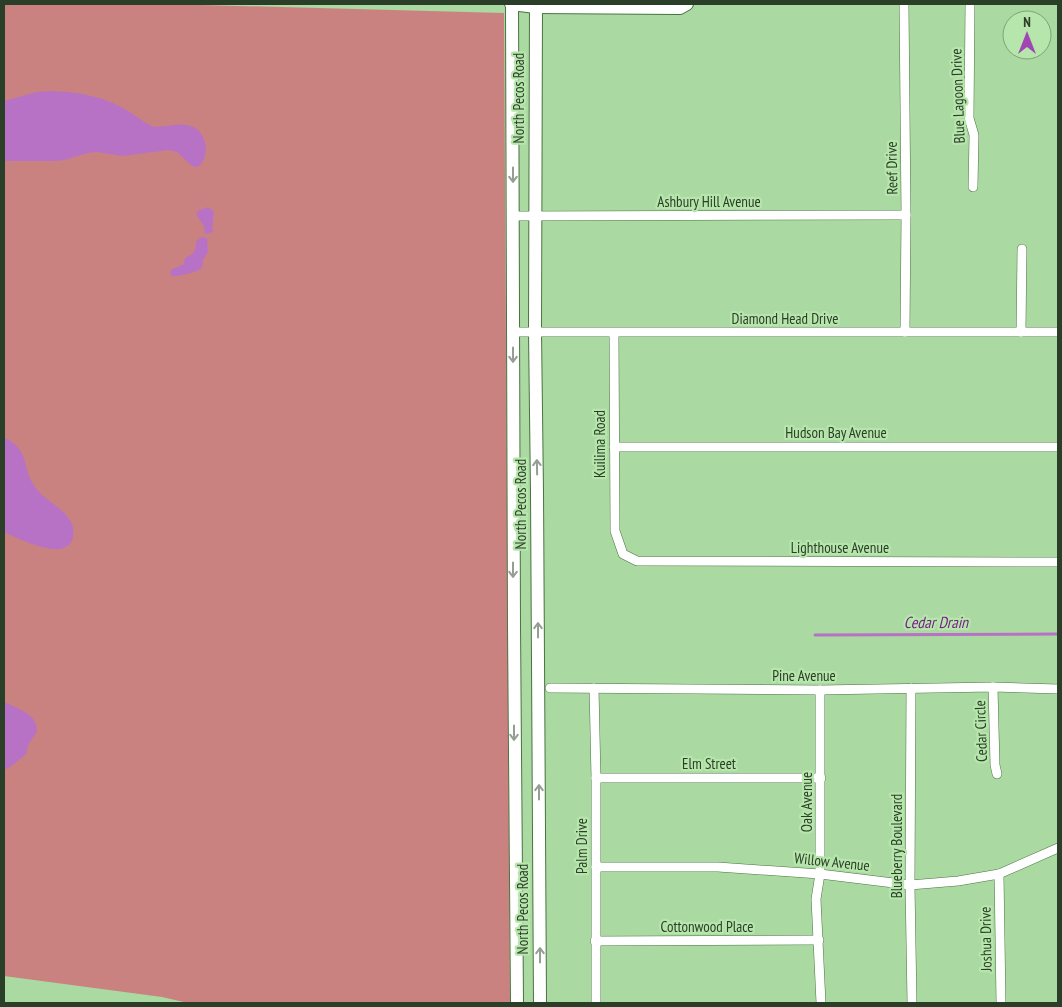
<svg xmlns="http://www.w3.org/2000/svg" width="1062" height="1007" viewBox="0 0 1062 1007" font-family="'PT Sans Narrow',sans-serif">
	<rect width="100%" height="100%" fill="#aad9a1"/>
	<polygon fill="#ca8281" points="4,4 167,4 504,13 510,1003 188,1003 162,997 4,976"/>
	<g fill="#b772c6">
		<path d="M51 91C75 92 99 95 121 107 131 112 141 120 151 126 166 129 181 120 195 128 208 136 210 158 198 167L192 166 177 152 168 150 123 156 97 152 88 153 64 160 55 161H4V101L37 92Z"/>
		<polygon points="208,207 214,212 212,229 214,231 210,233 205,234 204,226 196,214 198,211"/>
		<path d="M202 237 207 238 208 252 203 260 202 268C197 272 178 277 172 276L170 274 172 269 184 264 185 258C194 254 196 251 196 241Z"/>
		<path d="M4 437C31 451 21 467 35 487 44 500 61 506 69 519 73 524 74 530 73 537 68 564 17 538 4 532Z"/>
		<path d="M4 702C18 709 37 713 37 732L29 743 26 754 13 765 4 770Z"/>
	</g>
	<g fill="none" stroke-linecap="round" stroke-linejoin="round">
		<polyline stroke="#b772c6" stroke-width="3" points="815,635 1058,634"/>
		<g stroke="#497441" stroke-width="10">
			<g id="minor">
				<polyline points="904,4 906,215 905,332"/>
				<polyline points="970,4 969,118 974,135 973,187"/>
				<polyline points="513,216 906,215"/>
				<polyline points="513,332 1058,332"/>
				<polyline points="1021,332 1022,249"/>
				<polyline points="614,333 615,531 623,554 637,561 1058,562"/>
				<polyline points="614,447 1058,447"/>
				<polyline points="993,687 995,765 997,774"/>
				<polyline points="550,688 820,690 993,687 1058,689"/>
				<polyline points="594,688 596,778 596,1003"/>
				<polyline points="911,688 910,885 912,1003"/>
				<polyline points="820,690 820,874 816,899 821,1003"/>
				<polyline points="596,778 821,778"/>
				<polyline points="596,867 718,867 820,874 910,885 958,881 999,874 1058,848"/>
				<polyline points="999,874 1001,1003"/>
				<polyline points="595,941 819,940"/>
			</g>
		</g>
		<g stroke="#497441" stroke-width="14">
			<g id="secondary">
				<polyline points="511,4 536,7 680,8 687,4"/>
				<polyline points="512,4 514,627 517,1003"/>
				<polyline points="536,4 535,332 537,492 540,1003"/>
			</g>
		</g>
		<use href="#minor" stroke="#fff" stroke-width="9"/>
		<use href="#secondary" stroke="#fff" stroke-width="12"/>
	</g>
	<defs><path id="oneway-shaft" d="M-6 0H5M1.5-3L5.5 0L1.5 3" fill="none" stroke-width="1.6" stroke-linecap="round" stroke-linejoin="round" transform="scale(1.25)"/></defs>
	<g stroke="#959e93">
		<use href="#oneway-shaft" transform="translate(513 175) rotate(90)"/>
		<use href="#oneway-shaft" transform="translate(513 355) rotate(90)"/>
		<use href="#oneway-shaft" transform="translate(537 467) rotate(-91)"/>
		<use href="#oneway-shaft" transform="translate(513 570) rotate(90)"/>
		<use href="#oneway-shaft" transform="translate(538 630) rotate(-90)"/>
		<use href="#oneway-shaft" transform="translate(514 733) rotate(90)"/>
		<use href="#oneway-shaft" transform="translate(539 792) rotate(-90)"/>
		<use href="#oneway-shaft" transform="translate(540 955) rotate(-90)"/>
	</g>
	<g text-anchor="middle" stroke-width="4.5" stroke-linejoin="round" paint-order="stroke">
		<g font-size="15" fill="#2b3e27" stroke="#b7e6ad">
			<text transform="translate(958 96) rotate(-92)" y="5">Blue Lagoon Drive</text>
			<text transform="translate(519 98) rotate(-90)" y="5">North Pecos Road</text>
			<text transform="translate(892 168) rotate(-91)" y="5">Reef Drive</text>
			<text x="709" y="207">Ashbury Hill Avenue</text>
			<text x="785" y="324">Diamond Head Drive</text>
			<text x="836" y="438">Hudson Bay Avenue</text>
			<text transform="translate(600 444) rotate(-90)" y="5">Kuilima Road</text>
			<text transform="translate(521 504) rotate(-90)" y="5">North Pecos Road</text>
			<text x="840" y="553">Lighthouse Avenue</text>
			<text x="804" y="681">Pine Avenue</text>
			<text transform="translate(981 731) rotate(-92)" y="5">Cedar Circle</text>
			<text x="709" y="769">Elm Street</text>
			<text transform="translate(807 802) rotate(-90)" y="5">Oak Avenue</text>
			<text transform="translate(582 846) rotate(-90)" y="5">Palm Drive</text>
			<text transform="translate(897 846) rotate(-90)" y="5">Blueberry Boulevard</text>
			<text transform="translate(832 862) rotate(6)" y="5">Willow Avenue</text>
			<text transform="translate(523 909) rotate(-90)" y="5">North Pecos Road</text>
			<text x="707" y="932">Cottonwood Place</text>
			<text transform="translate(986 939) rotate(-91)" y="5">Joshua Drive</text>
		</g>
		<g font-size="16" font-style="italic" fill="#762187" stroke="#b7e6ad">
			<text x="936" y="628">Cedar Drain</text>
		</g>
	</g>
	<rect width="1062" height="1007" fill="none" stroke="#2b3e27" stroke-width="10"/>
	<g transform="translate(1027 35)"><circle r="24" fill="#b7e6ad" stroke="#7fa377"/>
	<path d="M0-4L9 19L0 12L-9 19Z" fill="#a046b2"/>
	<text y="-8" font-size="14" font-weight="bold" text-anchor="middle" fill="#2b3e27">N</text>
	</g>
</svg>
